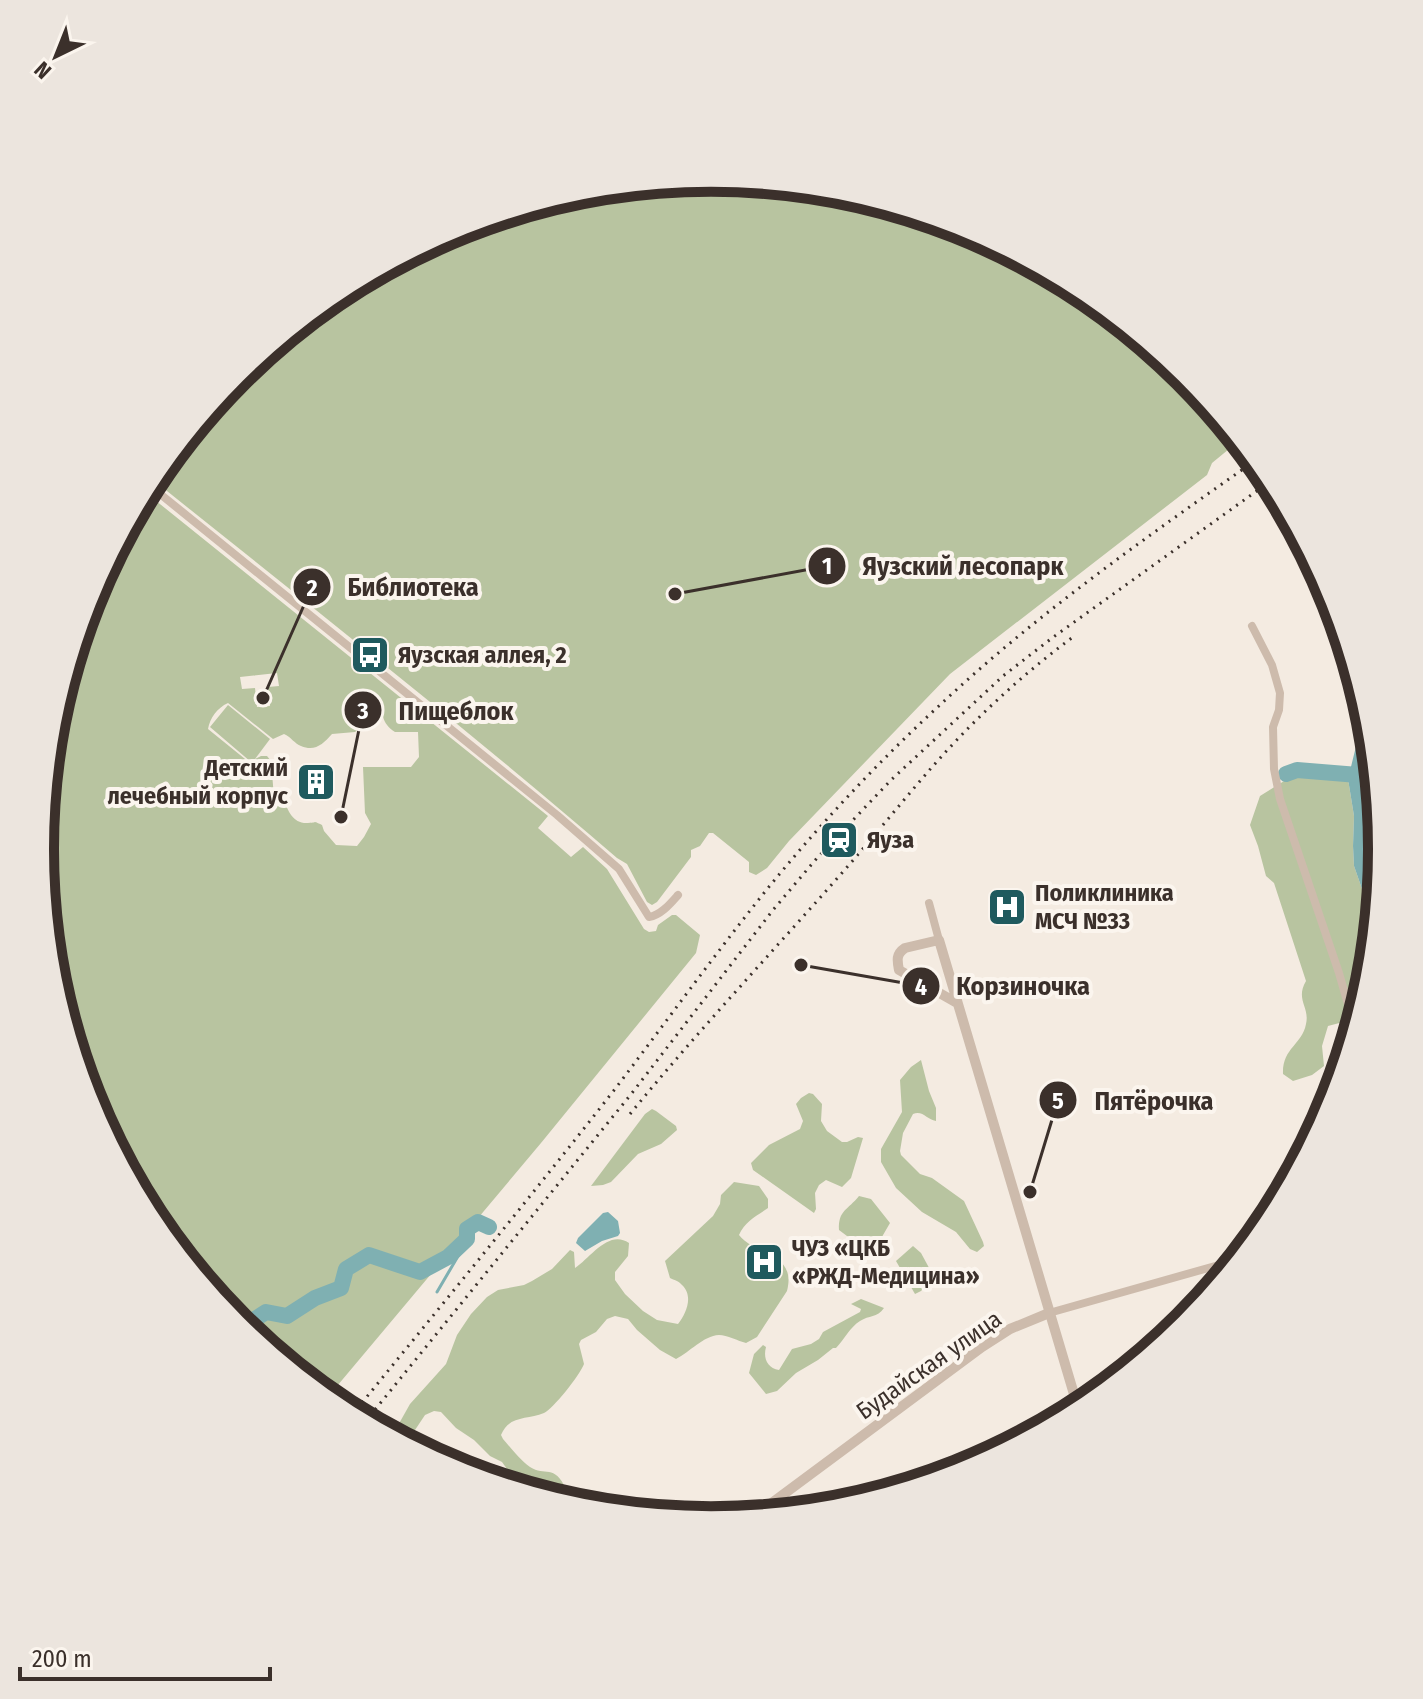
<svg xmlns="http://www.w3.org/2000/svg" width="1423" height="1699" viewBox="0 0 1423 1699" font-family="'Fira Sans Condensed',sans-serif">
	<rect width="100%" height="100%" fill="#f4ebe1"/>
	<g fill="#b8c4a0" fill-rule="evenodd">
		<path d="M712 178 843 191 969 229 1085 291 1187 375 1240 440 1212 463 1207 475 950 674 789 841 767 868 756 875 749 872V862L713 833H709L700 846 691 850V857L657 902 652 905 647 902 627 864 617 858C465 727 308 604 152 479L237 374 339 291 455 229 581 191Z"/>
		<path d="M145 492 548 816 538 828 571 857 583 847 607 869 644 929 649 932 656 931 658 925 672 915H676L700 935 696 953 541 1143 327 1398 236 1324 153 1222 91 1106 53 980 40 849 53 718 91 592ZM277 673 279 686 268 687 270 706 257 707 255 688 242 689 240 677ZM228 703 273 739 284 734C291 737 295 744 301 746 315 752 323 744 332 734L355 732 360 728 363 715 371 706 377 705C386 716 380 722 395 732H418L419 757 411 767H363L365 813 371 824 364 837 357 846 336 845 324 831 322 825C310 820 320 823 308 823 293 824 288 811 284 800L274 797 271 761 267 756H261L255 759 270 739 228 705 210 727 251 762 250 763 208 729C210 718 217 708 228 703Z"/>
		<polygon points="1373,744 1373,753 1370,758 1378,860 1381,869 1378,895 1373,877 1367,868 1367,829 1363,792 1368,756"/>
		<path d="M1297 773 1348 779 1354 816 1353 846 1354 866 1375 926 1370 981 1357 1023 1347 1021 1328 1026 1322 1046 1324 1066 1312 1075 1293 1081 1283 1074C1282 1048 1302 1045 1306 1024 1310 1007 1295 1000 1306 981L1274 883 1266 876 1258 846 1250 825 1260 796Z"/>
		<path d="M921 1060 929 1091 936 1108V1121C927 1120 923 1110 913 1114L903 1133 900 1151 901 1155 920 1174 932 1178 964 1201 983 1242 984 1246 977 1252 970 1249 956 1232 922 1212 896 1188 881 1162V1149L902 1112 900 1080 911 1067Z"/>
		<polygon points="809,1093 813,1094 822,1104 821,1121 827,1131 842,1142 847,1142 858,1137 863,1138 851,1178 842,1187 826,1180 819,1185 815,1193 816,1209 814,1213 753,1170 751,1163 769,1145 800,1129 803,1121 796,1104 801,1098"/>
		<polygon points="652,1109 656,1111 676,1126 677,1130 661,1144 638,1154 611,1182 603,1185 591,1186 645,1114"/>
		<path d="M734 1182 759 1186 768 1199V1208C757 1216 745 1221 739 1235 755 1256 797 1252 787 1291L757 1337 746 1343C738 1341 727 1335 719 1335 703 1336 690 1352 676 1359L660 1350 637 1330 628 1319 615 1316 607 1319 596 1332 581 1340 579 1344 584 1364C580 1375 553 1409 544 1413 527 1420 509 1415 501 1435L503 1439C511 1448 520 1460 530 1467 545 1477 554 1463 566 1489 549 1494 525 1485 507 1481L505 1478 507 1469 502 1462 490 1456 474 1440 456 1428 441 1412 434 1411 425 1415 407 1442 408 1445 392 1436 410 1404 446 1364 457 1335 471 1314 487 1297 498 1290 524 1285 532 1281 552 1269 570 1250 574 1252 575 1268C591 1257 609 1229 629 1243L628 1256 615 1272V1280L625 1294 643 1311 657 1320 678 1324C686 1314 694 1296 682 1285 679 1281 674 1280 670 1278L665 1261 713 1216 720 1204 721 1195Z"/>
		<path d="M859 1196 871 1199 890 1223 879 1242 872 1247 859 1245 839 1230C838 1210 848 1210 859 1196Z"/>
		<polygon points="913,1246 921,1253 934,1277 921,1291 915,1294 896,1261"/>
		<path d="M861 1299 884 1308C877 1318 869 1315 860 1321 850 1327 844 1340 836 1348H833L818 1360 796 1373 777 1391 766 1394 749 1373 754 1354 763 1345 766 1347C763 1358 767 1368 779 1370L792 1349 811 1344 819 1339 823 1332 860 1312 861 1309 851 1304Z"/>
	</g>
	<g fill="#7fb0b2">
		<polygon points="1369,716 1373,744 1368,756 1363,792 1367,829 1367,868 1373,877 1378,895 1375,926 1354,866 1353,846 1354,816 1348,779 1361,726"/>
		<polygon points="608,1212 618,1221 620,1233 618,1236 602,1241 585,1251 576,1243 578,1238 603,1213"/>
	</g>
	<g fill="none" stroke-linecap="round" stroke-linejoin="round">
		<polyline stroke="#7fb0b2" stroke-width="3" points="437,1292 478,1222"/>
		<g stroke="#7fb0b2" stroke-width="16">
			<polyline points="1286,774 1297,770 1358,775"/>
			<polyline points="241,1328 266,1312 287,1316 315,1298 341,1288 346,1269 369,1255 420,1272 448,1257 467,1239 467,1229 478,1222 489,1227"/>
		</g>
		<g stroke="#cdbbac" stroke-width="8">
			<path d="M149 485 557 815 619 869 649 917C661 915 670 904 678 895"/>
			<polyline points="1252,626 1272,665 1280,693 1279,710 1273,727 1274,769 1280,799 1339,973 1355,1029"/>
			<polyline points="929,903 939,940"/>
			<polyline points="1049,1313 1240,1259"/>
		</g>
		<g stroke="#cdbbac" stroke-width="10">
			<path d="M957 1003 899 970C897 960 896 954 905 948L939 940 1079 1411"/>
			<polyline points="753,1517 982,1347 1010,1329 1049,1313"/>
		</g>
		<g stroke="#3b302b" stroke-width="3" stroke-dasharray="2 6" stroke-linecap="butt">
			<path d="M630 1114C702 1026 780 944 855 858 879 830 902 802 926 774 969 724 1019 677 1073 637"/>
			<path d="M352 1415C440 1307 529 1199 615 1089 666 1022 715 954 768 888 821 823 879 761 941 704 1038 613 1148 536 1256 460"/>
			<polyline points="365,1422 632,1093 773,910 817,858 891,780 1003,676 1052,638 1272,480"/>
		</g>
	</g>
	<defs>
		<g id="bus-square" transform="scale(2)"><rect x="-9" y="-9" width="18" height="18" rx="4" fill="#1f5a5e" stroke="#fbf5ee"/><path d="M-5-6H5V4H4V6H2V4H-2V6H-4V4H-5ZM-3.5-4V0h7V-4ZM-3.5 1.2v1.5H-2V1.2ZM2 1.2v1.5H3.5V1.2Z" fill="#fff"/></g>
		<g id="building-square" transform="scale(2)"><rect x="-9" y="-9" width="18" height="18" rx="4" fill="#1f5a5e" stroke="#fbf5ee"/><path d="M-4-6H4V6H1V3H-1V6H-4ZM-2.5-4.3h1.7v1.8h-1.7ZM.8-4.3h1.7v1.8H.8ZM-2.5-1h1.7V.8h-1.7ZM.8-1h1.7V.8H.8Z" fill="#fff"/></g>
		<g id="station-square" transform="scale(2)"><rect x="-9" y="-9" width="18" height="18" rx="4" fill="#1f5a5e" stroke="#fbf5ee"/><path d="M-3-6H3Q5-6 5-4V2Q5 4 3 4L4.5 6H3L1.5 4h-3L-3 6H-4.5L-3 4Q-5 4-5 2V-4Q-5-6-3-6ZM-3.5-4v3h7v-3ZM-3.5 1v1.5H-2V1ZM2 1v1.5H3.5V1Z" fill="#fff"/></g>
		<g id="hospital-square" transform="scale(2)"><rect x="-9" y="-9" width="18" height="18" rx="4" fill="#1f5a5e" stroke="#fbf5ee"/><path d="M-5-5h3v3.5h4V-5h3V5h-3V1.5h-4V5h-3Z" fill="#fff"/></g>
	</defs>
	<g fill-rule="evenodd">
		<use href="#bus-square" x="370" y="655"/>
		<use href="#building-square" x="316" y="782"/>
		<use href="#station-square" x="839" y="840"/>
		<use href="#hospital-square" x="1007" y="907"/>
		<use href="#hospital-square" x="764" y="1262"/>
	</g>
	<g text-anchor="middle" stroke-width="8" stroke-linejoin="round" paint-order="stroke">
		<g font-size="24" font-weight="bold" fill="#3b302b" stroke="#fbf5ee" text-anchor="start">
			<text x="398" y="663">Яузская аллея, 2</text>
			<text x="288" y="776" text-anchor="end">Детский<tspan x="288" dy="28">лечебный корпус</tspan></text>
			<text x="867" y="848">Яуза</text>
			<text x="1035" y="901">Поликлиника<tspan x="1035" dy="28">МСЧ №33</tspan></text>
			<text x="792" y="1256">ЧУЗ «ЦКБ<tspan x="792" dy="28">«РЖД-Медицина»</tspan></text>
		</g>
		<g font-size="24" fill="#3b302b" stroke="#fbf5ee">
			<text transform="translate(929 1365) rotate(-35)" y="8">Будайская улица</text>
		</g>
	</g>
	<path d="M0 0H1423V1699H0ZM54 849a657 657 0 1 1 1314 0a657 657 0 1 1-1314 0Z" fill="#ece5de" fill-rule="evenodd"/>
	<path fill="none" stroke="#3b302b" stroke-width="10" d="M54 849a657 657 0 1 1 1314 0a657 657 0 1 1-1314 0Z"/>
	<path fill="none" stroke="#3b302b" stroke-width="3" d="M675 594L827 566M263 698L312 587M341 817L363 710M801 965L921 986M1030 1192L1058 1100"/>
	<g fill="#3b302b" stroke="#fbf5ee" stroke-width="3">
		<circle cx="675" cy="594" r="8"/>
		<circle cx="263" cy="698" r="8"/>
		<circle cx="341" cy="817" r="8"/>
		<circle cx="801" cy="965" r="8"/>
		<circle cx="1030" cy="1192" r="8"/>
		<circle cx="827" cy="566" r="20"/>
		<circle cx="312" cy="587" r="20"/>
		<circle cx="363" cy="710" r="20"/>
		<circle cx="921" cy="986" r="20"/>
		<circle cx="1058" cy="1100" r="20"/>
	</g>
	<g font-size="24" text-anchor="middle" font-weight="bold" fill="#fff">
		<text x="827" y="574">1</text>
		<text x="312" y="596">2</text>
		<text x="363" y="719">3</text>
		<text x="921" y="995">4</text>
		<text x="1058" y="1109">5</text>
	</g>
	<g font-size="26" text-anchor="middle" font-weight="bold" fill="#3b302b" stroke="#fbf5ee" stroke-width="8" stroke-linejoin="round" paint-order="stroke">
		<text x="963" y="575">Яузский лесопарк</text>
		<text x="413" y="596">Библиотека</text>
		<text x="456" y="720">Пищеблок</text>
		<text x="1023" y="995">Корзиночка</text>
		<text x="1154" y="1110">Пятёрочка</text>
	</g>
	<g transform="translate(56 56) rotate(223)" stroke="#fbf5ee" stroke-width="6" paint-order="stroke">
	<path d="M0-6L14 30L0 20L-14 30Z" fill="#3b302b"/>
	<text y="-12" font-size="22" font-weight="bold" text-anchor="middle" fill="#3b302b">N</text>
	</g>
	<path d="M20 1667v12h250v-12" fill="none" stroke="#3b302b" stroke-width="4"/>
	<text x="32" y="1667" font-size="24" fill="#3b302b" stroke="#fbf5ee" stroke-width="6" paint-order="stroke">200 m</text>
</svg>
